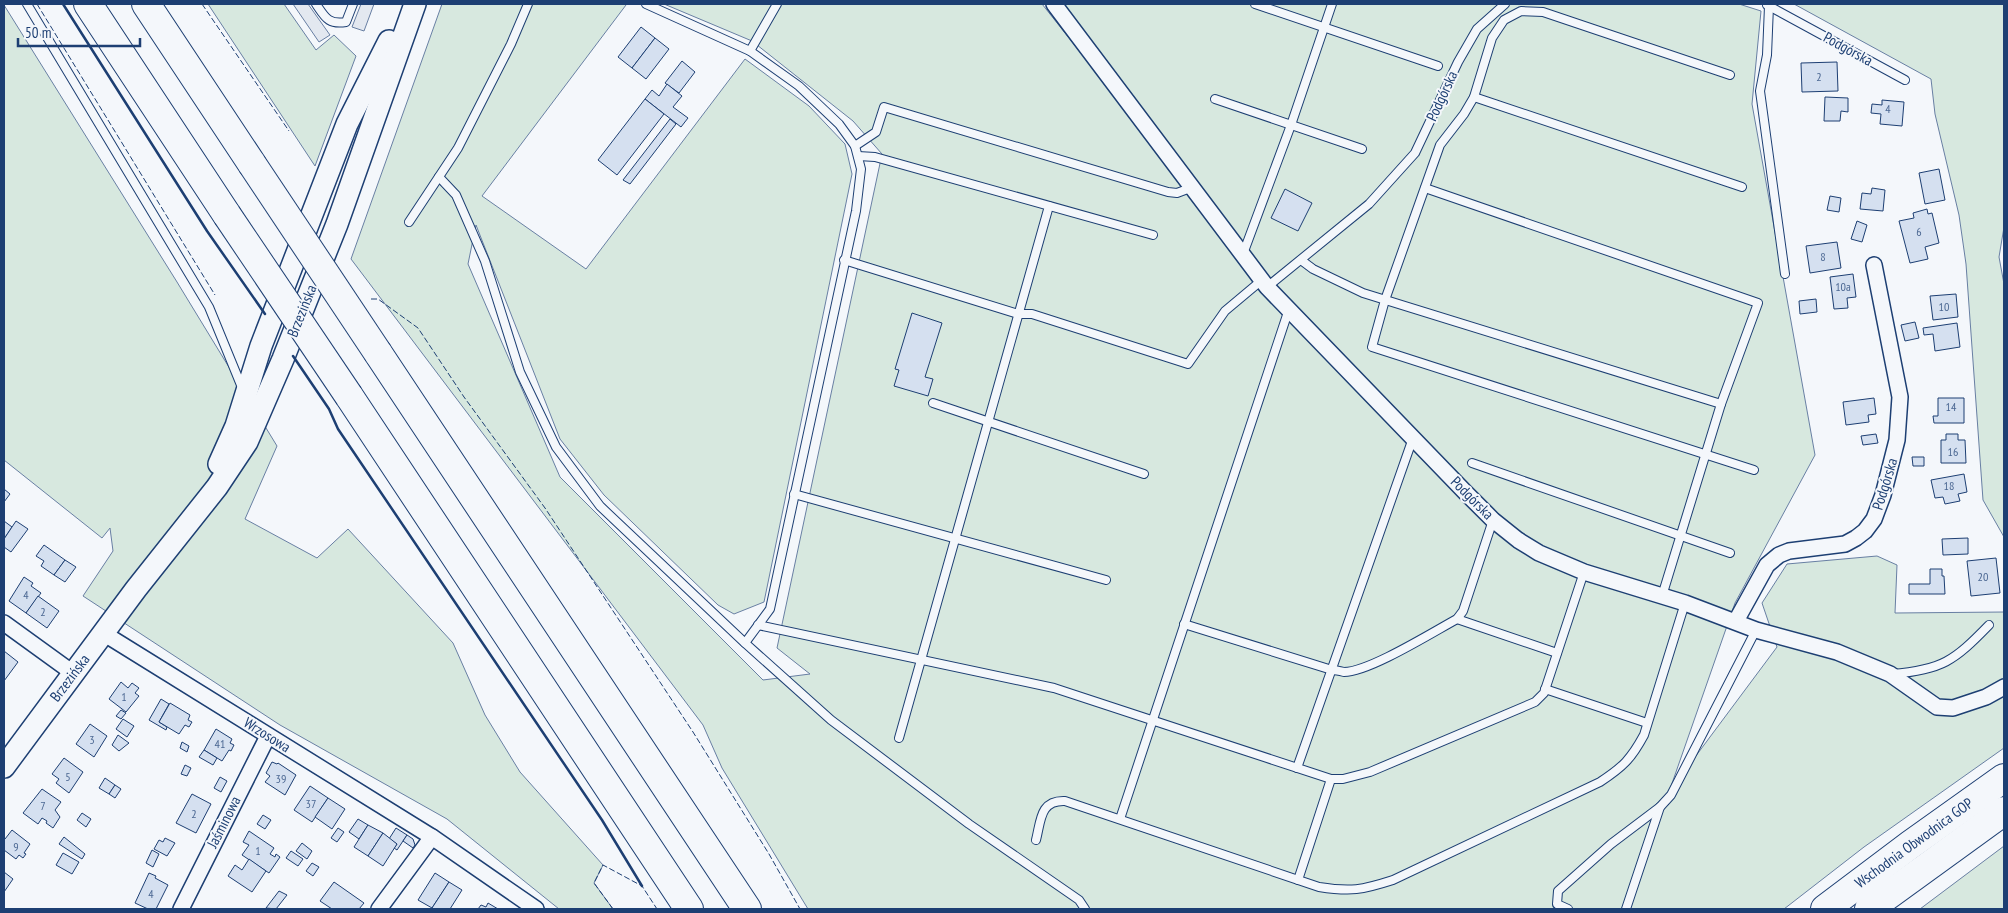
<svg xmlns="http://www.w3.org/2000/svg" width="2008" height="913" viewBox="0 0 2008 913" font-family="'PT Sans Narrow',sans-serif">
	<rect width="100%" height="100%" fill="#f4f7fb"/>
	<g fill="#d7e8df" stroke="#687fa3">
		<polygon points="208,4 284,4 316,50 334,35 356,56 315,166"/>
		<polygon points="442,4 625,4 626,5 482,196 586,269 745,59 809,106 845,144 852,174 764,602 734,614 718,605 604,495 560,439 476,225 468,264 560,477 763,680 810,674 777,648 882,154 853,121 752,41 664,4 1042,4 1131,116 1058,4 1739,4 1761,11 1752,104 1815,455 1735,603 1669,792 1777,647 1762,603 1787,564 1877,556 1897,565 1895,613 2004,612 2004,748 1864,847 1784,909 808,909 722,768 703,725 351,259"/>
		<polygon points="1794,4 2004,4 2004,227 1999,257 2004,284 2004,537 1983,500 1966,264 1959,215 1935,114 1931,79"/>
		<polygon points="4,5 177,282 277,446 245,519 317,558 348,529 453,643 485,715 520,772 603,865 594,883 613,909 559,909 447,819 280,725 83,596 113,551 110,528 102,538 4,460"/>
		<polygon points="2004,846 2004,909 1920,909"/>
	</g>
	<g fill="#e3e8f0" stroke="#687fa3">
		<polygon points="293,4 308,4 330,35 319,42"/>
		<polygon points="361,4 374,4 364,31 352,27"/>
	</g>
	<g fill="#d5e0f0" stroke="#1d3f73">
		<polygon points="641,27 655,38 632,68 618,57"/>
		<polygon points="655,38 669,49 646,79 632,68"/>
		<polygon points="682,61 695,72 679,93 665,83"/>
		<polygon points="1837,62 1838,91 1802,92 1801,63"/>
		<polygon points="667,84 682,96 673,107 688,118 681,127 645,99 652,90 659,96"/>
		<polygon points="1825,97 1848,98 1848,112 1841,111 1840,121 1824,121"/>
		<polygon points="645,99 664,114 617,175 598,160"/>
		<polygon points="1882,100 1904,102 1902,126 1880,124 1881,114 1871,113 1872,104 1882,105"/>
		<polygon points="670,119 676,124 630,184 623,180"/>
		<polygon points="1939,169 1945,200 1925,204 1919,173"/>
		<polygon points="1872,188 1885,190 1883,211 1860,209 1862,193 1871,194"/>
		<polygon points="1285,189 1312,203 1298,231 1271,218"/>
		<polygon points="1830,196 1841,198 1839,212 1827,210"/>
		<polygon points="1927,209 1928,214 1932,213 1939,243 1925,247 1928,259 1910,263 1899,221 1914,218 1913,213"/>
		<polygon points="1857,221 1867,225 1862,242 1851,239"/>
		<polygon points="1837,242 1841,268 1810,273 1806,246"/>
		<polygon points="1853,274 1856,297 1847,298 1848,308 1834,309 1830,277"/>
		<polygon points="1956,294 1958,317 1933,320 1930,296"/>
		<polygon points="1816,299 1817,312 1800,314 1799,301"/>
		<polygon points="912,313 942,323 925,377 933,379 928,396 894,386 899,370 895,369"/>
		<polygon points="1915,322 1919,338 1905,341 1901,325"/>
		<polygon points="1957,323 1960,347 1935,351 1933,334 1924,335 1923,328"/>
		<polygon points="1874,398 1876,414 1868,415 1869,422 1846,425 1843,402"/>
		<polygon points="1938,398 1964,398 1964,423 1934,423 1933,416 1938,416"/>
		<polygon points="1876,434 1878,443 1863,445 1861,436"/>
		<polygon points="1946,434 1958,434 1958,440 1965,440 1966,463 1941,463 1941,440 1946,440"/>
		<polygon points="1912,457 1924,457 1924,466 1913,466"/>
		<polygon points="1964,474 1967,492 1958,494 1960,501 1945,504 1943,497 1935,498 1931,480"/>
		<polygon points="4,489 10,494 4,502"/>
		<polygon points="4,521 12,527 4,539"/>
		<polygon points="16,521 28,529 11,552 4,547 4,539"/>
		<polygon points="1968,538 1968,554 1943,555 1942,539"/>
		<polygon points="44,545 65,560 54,575 41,566 44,561 36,556"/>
		<polygon points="1996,558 2000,593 1971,596 1967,561"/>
		<polygon points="65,560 76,567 65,582 54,575"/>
		<polygon points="1930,569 1942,569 1942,576 1944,576 1945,594 1909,594 1909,584 1930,584"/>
		<polygon points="24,577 33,583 31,586 41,593 26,613 9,601"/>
		<polygon points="38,596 59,611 47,628 26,613"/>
		<polygon points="4,651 18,662 4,681"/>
		<polygon points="121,682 128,688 132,683 139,688 135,693 139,696 126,712 109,699"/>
		<polygon points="161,699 169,704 159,722 167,727 166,730 149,720"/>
		<polygon points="170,703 190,715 188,720 192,722 189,727 185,725 179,734 159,722"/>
		<polygon points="121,710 126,713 121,719 116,716"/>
		<polygon points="123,719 134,726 127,737 116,729"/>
		<polygon points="90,724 107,736 94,757 76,744"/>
		<polygon points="216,729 232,739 230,743 234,745 231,751 229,750 222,761 204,750"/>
		<polygon points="118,735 129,743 119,751 112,745"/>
		<polygon points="182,742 189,746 187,752 180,748"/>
		<polygon points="204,750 217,758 213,765 199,757"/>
		<polygon points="64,758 83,772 69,793 56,783 59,779 52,774"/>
		<polygon points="272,762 277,764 278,763 296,775 285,795 265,782 270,776 266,773"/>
		<polygon points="185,765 191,768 187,776 181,774"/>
		<polygon points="220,777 227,781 221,792 214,788"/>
		<polygon points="105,778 115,785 109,794 99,788"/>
		<polygon points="115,785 121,789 115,798 109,794"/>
		<polygon points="310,786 328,798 312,822 294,810"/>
		<polygon points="42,789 61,802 55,810 60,817 53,828 46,823 47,821 42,818 38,824 23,813"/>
		<polygon points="192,794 211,804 196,833 176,823"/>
		<polygon points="328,798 345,809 332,829 315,817"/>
		<polygon points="82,813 91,819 86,827 77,820"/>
		<polygon points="263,815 271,820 265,829 257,824"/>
		<polygon points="358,819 368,825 359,839 349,832"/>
		<polygon points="368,825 383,833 368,856 354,847"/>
		<polygon points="338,828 344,832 337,842 331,838"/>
		<polygon points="396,828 407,835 397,850 394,848 397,844 389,839"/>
		<polygon points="12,830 30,844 24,853 26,854 23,858 19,855 16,859 4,850 4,838 5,839"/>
		<polygon points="249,831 274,848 270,854 275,857 276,854 280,857 269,873 242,855 249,845 243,842"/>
		<polygon points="383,833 397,844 383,866 368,856"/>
		<polygon points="407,835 413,839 415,845 413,848 403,841"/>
		<polygon points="64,837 85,854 82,859 59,844"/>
		<polygon points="165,838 175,843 167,856 154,849 159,840 163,842"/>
		<polygon points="302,843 312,851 307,859 296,851"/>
		<polygon points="152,850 159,854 153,867 146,863"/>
		<polygon points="291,851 303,859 298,866 286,858"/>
		<polygon points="63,853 79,862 72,874 56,865"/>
		<polygon points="249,859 266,871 252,892 228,876 235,865 242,870"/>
		<polygon points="312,863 319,867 313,876 306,871"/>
		<polygon points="4,872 13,879 4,892"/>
		<polygon points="149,873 156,876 155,878 168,885 156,909 148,909 135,903"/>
		<polygon points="435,873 449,882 432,908 418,900"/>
		<polygon points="334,882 364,903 359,909 332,909 320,901"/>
		<polygon points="449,882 462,890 450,909 434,909 432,908"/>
		<polygon points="279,891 287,895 276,909 266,908"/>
		<polygon points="488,903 498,909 478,909 481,905 486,907"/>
	</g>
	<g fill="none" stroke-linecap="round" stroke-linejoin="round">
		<g stroke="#1d3f73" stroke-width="10">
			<g id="service">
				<polyline points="27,4 209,307 243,390"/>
				<path d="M316 4C325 17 328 25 346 22L353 4"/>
				<polyline points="646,4 750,51 799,86 839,124 855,146 861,169 856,211 770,609 745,643"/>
				<polyline points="1255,4 1438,66"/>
				<polyline points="1767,5 1905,80"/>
				<polyline points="1769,6 1767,55 1760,91 1785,274"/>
				<polyline points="750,51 777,4"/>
				<polyline points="1730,75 1543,12 1521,11 1504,20 1492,38 1474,97 1464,114 1440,145 1385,300 1372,347 1754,470"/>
				<polyline points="1474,97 1742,187"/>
				<polyline points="1215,99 1362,149"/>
				<polyline points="855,146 876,132 884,107 1168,192 1177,193 1193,187"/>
				<polyline points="858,156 875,157 1153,235"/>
				<polyline points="439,177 456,195 485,261 520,372 556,447 600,506 745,643 831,720 969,824 1079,900 1085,909"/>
				<polyline points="1425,188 1758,303 1721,404 1662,596"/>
				<polyline points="409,222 458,148 511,44 528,4"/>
				<polyline points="1243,254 1291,125 1332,4"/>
				<polyline points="844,260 1018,314 1032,314 1188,364 1225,311 1262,280"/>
				<polyline points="1301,260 1313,269 1363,293 1721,404"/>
				<polyline points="1267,287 1369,204 1415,153 1458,62 1477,29 1505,4"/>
				<polyline points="933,403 1144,474"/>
				<polyline points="1472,463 1730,553"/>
				<polyline points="794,494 1106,580"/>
				<polyline points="1457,619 1557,653"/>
				<path d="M1184 624 1332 670C1336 670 1340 671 1344 672 1369 672 1433 632 1457 619L1463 611 1493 520"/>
				<polyline points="758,625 1054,688 1331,779 1343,779 1370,772 1535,702 1544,693 1584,572"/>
				<path d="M1892 674C1942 670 1954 661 1989 625"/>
				<polyline points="1545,689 1647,723"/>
				<polyline points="899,738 1049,206"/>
				<polyline points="1297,768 1413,438"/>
				<polyline points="1120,819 1289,309"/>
				<path d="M1036 840C1041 820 1040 800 1065 801L1319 887C1351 892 1362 890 1393 880L1600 782C1623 767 1631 759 1644 735L1685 603"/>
				<polyline points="1298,880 1331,779"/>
				<polyline points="1568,909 1557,904 1558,891 1611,844 1660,807"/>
				<polyline points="1626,909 1660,807 1671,795 1756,630"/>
			</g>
		</g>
		<g stroke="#1d3f73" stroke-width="18">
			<g id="minor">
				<polyline points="1054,4 1267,287 1465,492 1493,520 1518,540 1539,553 1584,572 1685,603 1756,630 1837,652 1890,674 1937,707 1953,708 1986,697 2004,687"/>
				<polyline points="1736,621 1767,565 1779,555 1789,551 1845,544 1856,538 1865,531 1874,519 1883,495 1897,440 1900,397 1874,265"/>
				<polyline points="4,623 73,673"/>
				<polyline points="103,633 432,837 536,909"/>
				<polyline points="181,909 268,736"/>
				<polyline points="379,909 432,837"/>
			</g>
		</g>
		<g stroke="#1d3f73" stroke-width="24">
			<g id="secondary">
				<polyline points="219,464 236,426 261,346 347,124 389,41"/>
				<polyline points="4,767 136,589 217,487 247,442 283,359 337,224 415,4"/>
			</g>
		</g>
		<g stroke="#1d3f73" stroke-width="30">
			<g id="motorway">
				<polyline points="88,4 227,215"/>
				<polyline points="146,4 252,164"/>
				<polyline points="378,353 747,909"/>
				<polyline points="349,396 689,909"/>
				<polyline points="1825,909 1910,845 2004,778"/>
				<polyline points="1869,909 2004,811"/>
			</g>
		</g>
		<use href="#service" stroke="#f4f7fb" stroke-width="8"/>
		<use href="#minor" stroke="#f4f7fb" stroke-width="15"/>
		<use href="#secondary" stroke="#f4f7fb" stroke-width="21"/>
		<use href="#motorway" stroke="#f4f7fb" stroke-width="28"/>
		<g stroke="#1d3f73" stroke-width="30" stroke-linecap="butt">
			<g id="motorway-bridge">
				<polyline points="252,164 378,353"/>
				<polyline points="227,215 349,396"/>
			</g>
		</g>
		<use href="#motorway-bridge" stroke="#f4f7fb" stroke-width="28"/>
		<g stroke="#1d3f73" stroke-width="1" stroke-dasharray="6 2.5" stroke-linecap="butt">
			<polyline points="37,4 215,295"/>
			<polyline points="202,4 289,131"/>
			<polyline points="371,299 378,299 418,328 464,397 545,508 693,732 769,854 800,909"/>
			<polyline points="613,909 594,883 603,865 642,886 657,909"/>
		</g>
		<g stroke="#1d3f73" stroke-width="2.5">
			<polyline points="63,4 207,231 265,314"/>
			<polyline points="293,356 329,409 338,429 602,820 642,886"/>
		</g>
	</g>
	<g text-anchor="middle" stroke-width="4" stroke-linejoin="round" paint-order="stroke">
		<g font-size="12" fill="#4b6792">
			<text x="1819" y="81">2</text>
			<text x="1888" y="113">4</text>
			<text x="1919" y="236">6</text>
			<text x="1823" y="261">8</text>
			<text x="1843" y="291">10a</text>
			<text x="1944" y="311">10</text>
			<text x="1951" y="411">14</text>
			<text x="1953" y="456">16</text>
			<text x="1949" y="490">18</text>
			<text x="1983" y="581">20</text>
			<text x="26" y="599">4</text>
			<text x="43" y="616">2</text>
			<text x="124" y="701">1</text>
			<text x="92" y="744">3</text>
			<text x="220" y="748">41</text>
			<text x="68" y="781">5</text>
			<text x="281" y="783">39</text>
			<text x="311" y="808">37</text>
			<text x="43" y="810">7</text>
			<text x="194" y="818">2</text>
			<text x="16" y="851">9</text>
			<text x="258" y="855">1</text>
			<text x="151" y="898">4</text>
		</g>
		<g font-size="15" fill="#1d3f73" stroke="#f4f7fb">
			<text transform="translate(1848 49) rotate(29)" y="5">Podgórska</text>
			<text transform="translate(1442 96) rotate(-65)" y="5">Podgórska</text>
			<text transform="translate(302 311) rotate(-68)" y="5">Brzezińska</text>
			<text transform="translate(1885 484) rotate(-73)" y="5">Podgórska</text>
			<text transform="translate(1472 498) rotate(45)" y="5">Podgórska</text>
			<text transform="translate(70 678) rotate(-53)" y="5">Brzezińska</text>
			<text transform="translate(267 735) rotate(32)" y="5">Wrzosowa</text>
			<text transform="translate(224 822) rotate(-63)" y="5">Jaśminowa</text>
			<text transform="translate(1914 843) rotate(-36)" y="5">Wschodnia Obwodnica GOP</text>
		</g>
	</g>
	<rect width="2008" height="913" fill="none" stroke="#1d3f73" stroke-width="10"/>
	<path d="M18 38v8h122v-8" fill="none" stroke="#1d3f73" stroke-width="2.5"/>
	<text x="25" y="38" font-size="15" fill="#1d3f73" stroke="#f4f7fb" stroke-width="4" paint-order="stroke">50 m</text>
</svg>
